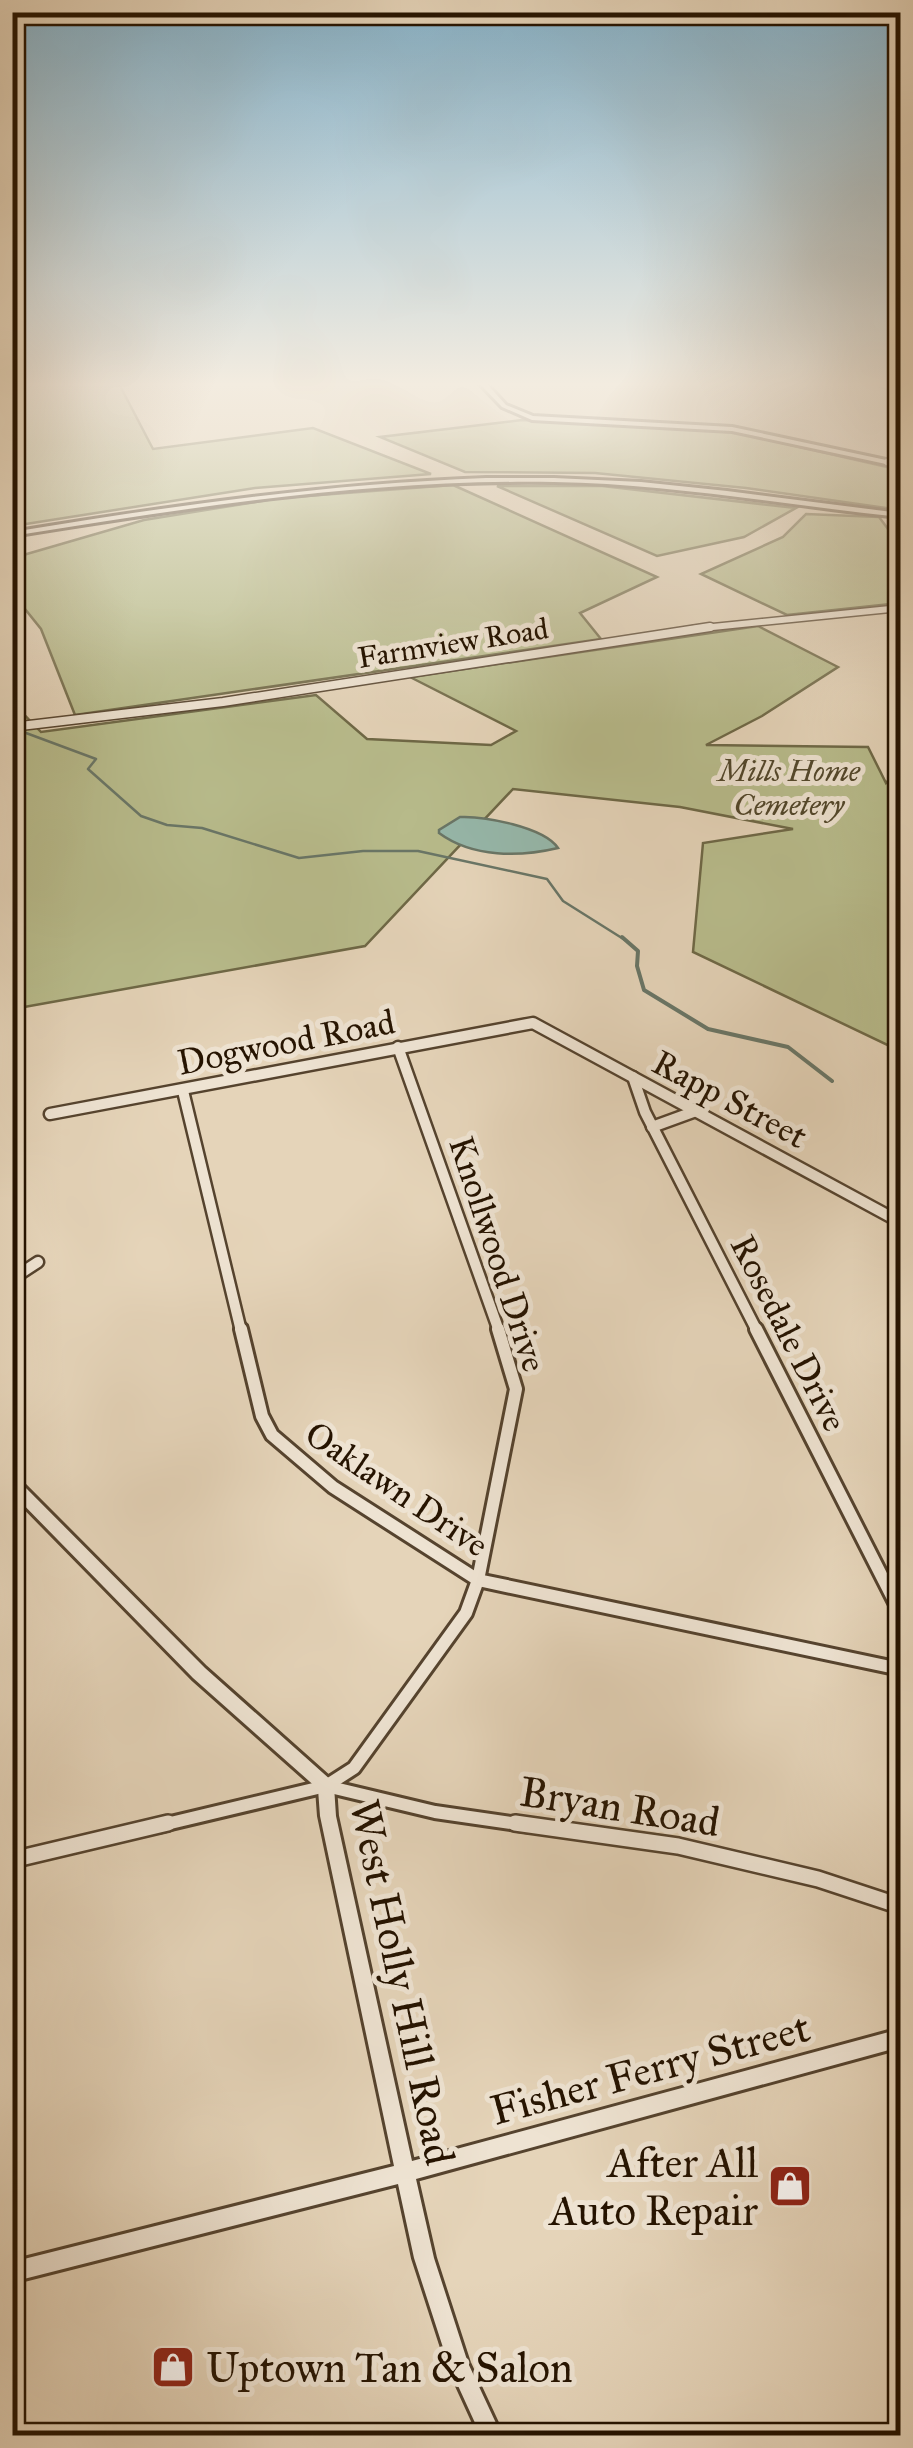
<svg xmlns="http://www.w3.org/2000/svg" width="913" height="2448" viewBox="0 0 913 2448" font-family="'IM FELL Great Primer',serif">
	<rect width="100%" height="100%" fill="#e5d4b9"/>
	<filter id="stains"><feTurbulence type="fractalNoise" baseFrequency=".002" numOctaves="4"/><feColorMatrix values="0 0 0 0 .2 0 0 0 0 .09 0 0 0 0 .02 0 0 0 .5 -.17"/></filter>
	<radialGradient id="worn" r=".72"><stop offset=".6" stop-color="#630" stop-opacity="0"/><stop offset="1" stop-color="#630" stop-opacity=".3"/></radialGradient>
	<g fill="#b8bc8c" stroke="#6e6846" stroke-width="2.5">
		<polygon points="13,382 118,382 153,449 313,428 431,474 255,488 13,526"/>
		<polygon points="522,420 729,431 900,470 900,510 746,488 595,473 465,472 380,437"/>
		<polygon points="453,485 657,577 580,613 601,639 75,715 41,629 13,594 13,558 144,520 280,498"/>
		<polygon points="497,486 602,486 796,508 744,537 657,556"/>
		<polygon points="806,514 879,517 900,545 900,603 787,615 701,574 783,537"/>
		<polygon points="758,626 838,667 762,716 706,745 868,747 886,783 900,767 900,1051 693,952 703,843 793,829 680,807 513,789 365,946 13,1009 12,702 41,732 316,695 367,739 491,745 516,731 410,677"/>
	</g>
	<path fill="#96b8ab" stroke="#697667" stroke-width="2.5" d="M460 817C484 816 544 827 558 848 520 857 473 858 439 833V830Z"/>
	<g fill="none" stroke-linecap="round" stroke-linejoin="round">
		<polyline stroke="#697667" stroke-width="2.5" points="12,708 18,730 96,759 88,769 141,816 167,825 202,828 299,858 363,851 418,851 547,879 563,901 625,940"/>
		<polyline stroke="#697667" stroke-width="4" points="622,937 638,951 637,966 644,990 708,1029 788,1047 832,1081"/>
		<g stroke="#55432e" stroke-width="9">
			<g id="minor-far4">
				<polyline points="875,382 900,389"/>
				<polyline points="887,462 900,454"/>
				<polyline points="693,629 900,608"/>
			</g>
		</g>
		<g stroke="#55432e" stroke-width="11">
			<polyline id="minor-far3" points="12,727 223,702 710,627"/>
		</g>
		<g stroke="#55432e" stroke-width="15">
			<g id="minor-far2">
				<polyline points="398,1047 499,1331"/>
				<polyline points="633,1077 645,1112 757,1331"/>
				<polyline points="183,1091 241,1331"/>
				<polyline points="50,1114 533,1023 900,1222"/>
				<polyline points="652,1127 696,1111"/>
				<polyline points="12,1279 38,1262"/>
			</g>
		</g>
		<g stroke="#55432e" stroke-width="18">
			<g id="minor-far1">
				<polyline points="241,1329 262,1416 272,1435 333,1487 478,1580 900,1669"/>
				<polyline points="756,1329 900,1612"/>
				<polyline points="889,1589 900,1576"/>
				<polyline points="326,1786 435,1812 532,1826"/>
				<polyline points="158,1826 326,1786 354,1768 466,1613 478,1580 516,1389 498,1329"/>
			</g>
		</g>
		<g stroke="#55432e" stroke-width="20">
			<g id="minor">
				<polyline points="515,1823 678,1846 818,1879 900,1906"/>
				<polyline points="12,1860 168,1823"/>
			</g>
		</g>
		<g stroke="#55432e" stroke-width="6">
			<g id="tertiary">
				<polygon points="478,382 485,382 506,405 533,416 732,427 900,463 900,467 732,431 532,420 502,407"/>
				<path d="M486 478H554L641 482 727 491 900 513V517C785 505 671 484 554 482 372 479 192 507 12 536V532C170 506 326 484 486 478Z"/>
				<polygon points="12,1477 17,1479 205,1668 332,1781 334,1786 336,1816 412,2161 900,2029 900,2047 416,2179 434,2258 468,2363 502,2436 481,2436 449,2366 414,2258 398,2184 12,2282 12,2262 394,2166 320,1816 318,1789 193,1678 12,1493"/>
			</g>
		</g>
		<use href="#minor-far4" stroke="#eee3d2" stroke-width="6"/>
		<use href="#minor-far3" stroke="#eee3d2" stroke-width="8"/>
		<use href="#minor-far2" stroke="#eee3d2" stroke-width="10"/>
		<use href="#minor-far1" stroke="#eee3d2" stroke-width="12"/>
		<use href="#minor" stroke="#eee3d2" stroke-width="15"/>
		<use href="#tertiary" fill="#eee3d2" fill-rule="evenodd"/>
	</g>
	<linearGradient id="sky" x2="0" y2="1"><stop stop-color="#87b6d0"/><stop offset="0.53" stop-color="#f3ece0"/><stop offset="1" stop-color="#f3ece0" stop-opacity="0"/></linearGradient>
	<rect width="913" height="725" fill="url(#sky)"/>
	<defs>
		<g id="shop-square" transform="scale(2.25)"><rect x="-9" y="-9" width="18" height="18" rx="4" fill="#8f2418" stroke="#eee3d2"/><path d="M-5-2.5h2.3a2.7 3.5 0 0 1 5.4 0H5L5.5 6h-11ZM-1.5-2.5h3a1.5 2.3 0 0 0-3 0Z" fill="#fff"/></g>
	</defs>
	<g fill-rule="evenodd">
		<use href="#shop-square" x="790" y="2186"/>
		<use href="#shop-square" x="173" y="2367"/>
	</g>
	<g text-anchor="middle" stroke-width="10" stroke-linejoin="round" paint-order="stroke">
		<g font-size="30" fill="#251300" stroke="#eee3d2">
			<text transform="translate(453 643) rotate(-9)" y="10">Farmview Road</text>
		</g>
		<g font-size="30" font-style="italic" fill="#51462a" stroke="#eee3d2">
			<text x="789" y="781">Mills Home<tspan x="789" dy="34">Cemetery</tspan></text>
		</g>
		<g font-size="35" fill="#251300" stroke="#eee3d2">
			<text transform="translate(286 1042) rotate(-11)" y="12">Dogwood Road</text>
			<text transform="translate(730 1099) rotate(28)" y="12">Rapp Street</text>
			<text transform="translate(498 1254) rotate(72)" y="12">Knollwood Drive</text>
			<text transform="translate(789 1333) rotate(63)" y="12">Rosedale Drive</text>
			<text transform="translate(397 1489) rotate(34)" y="12">Oaklawn Drive</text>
		</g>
		<g font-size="42" fill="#251300" stroke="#eee3d2">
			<text transform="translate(620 1806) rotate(9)" y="15">Bryan Road</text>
			<text transform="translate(403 1982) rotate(78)" y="15">West Holly Hill Road</text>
			<text transform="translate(650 2068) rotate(-15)" y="15">Fisher Ferry Street</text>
		</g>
		<g font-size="42" fill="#251300" stroke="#eee3d2" text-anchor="end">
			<text x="758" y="2177">After All<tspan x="758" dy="48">Auto Repair</tspan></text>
			<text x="206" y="2382" text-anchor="start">Uptown Tan &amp; Salon</text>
		</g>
	</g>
	<rect width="913" height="2448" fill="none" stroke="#e5d4b9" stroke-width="50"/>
	<rect x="15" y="15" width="883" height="2418" fill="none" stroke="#251300" stroke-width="5"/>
	<rect x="25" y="25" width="863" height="2398" fill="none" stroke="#251300" stroke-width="2.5"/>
	<rect width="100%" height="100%" filter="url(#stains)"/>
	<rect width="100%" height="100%" fill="url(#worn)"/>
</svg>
